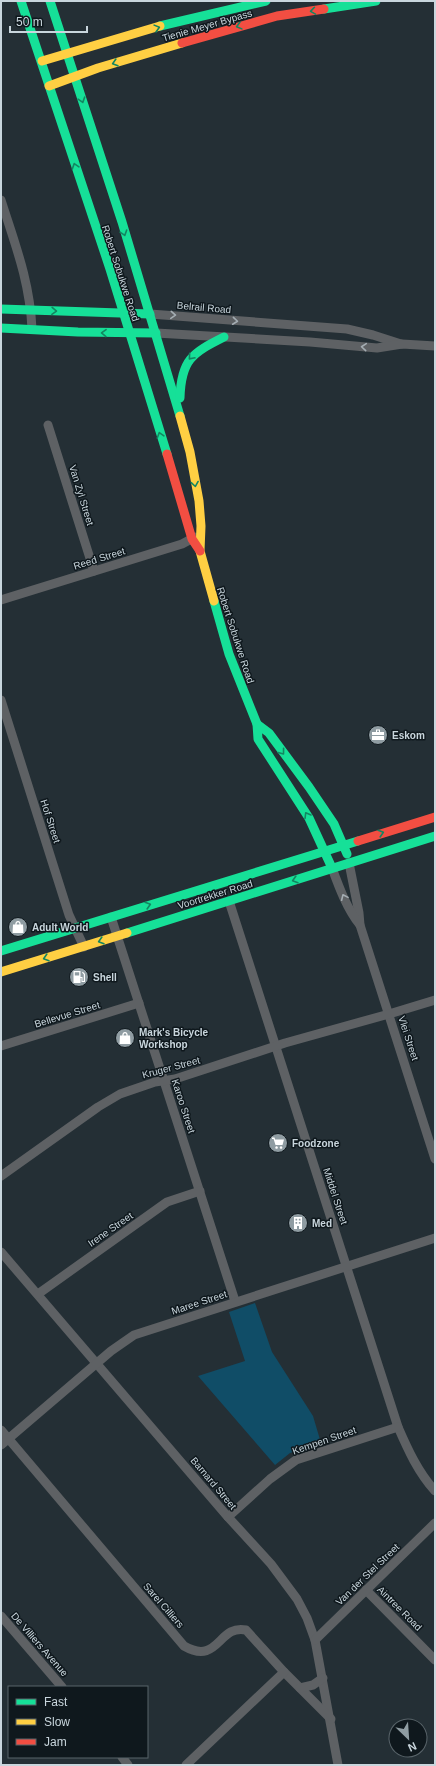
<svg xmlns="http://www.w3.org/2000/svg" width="436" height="1766" viewBox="0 0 436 1766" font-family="Arial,sans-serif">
	<rect width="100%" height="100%" fill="#242f35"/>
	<polygon fill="#104d67" points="255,1303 272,1352 313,1416 321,1443 290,1453 275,1465 198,1376 245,1361 229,1312"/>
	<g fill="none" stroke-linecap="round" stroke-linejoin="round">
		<g stroke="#5e6164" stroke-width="9">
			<path d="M1 200C15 244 30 282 32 329"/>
			<polyline points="150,314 347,329 373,335 401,344"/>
			<polyline points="156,333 310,342 377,348 402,344 435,346"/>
			<polyline points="48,425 94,571"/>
			<polyline points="1,600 182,544 195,537"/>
			<polyline points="1,700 69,915 84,947"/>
			<polyline points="349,863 359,913 360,925 435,1159"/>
			<path d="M332 868C339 887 347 909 360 925"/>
			<path d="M229 901 398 1427C408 1450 418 1472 435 1491"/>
			<polyline points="111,917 235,1301"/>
			<polyline points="1,1046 139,1003"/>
			<polyline points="1,1176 98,1107 120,1094 155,1082 175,1079 285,1043 389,1014 435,1000"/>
			<polyline points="1,1252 228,1517 271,1564 297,1599 307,1618 315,1640 338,1765"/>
			<polyline points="38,1294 167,1202 200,1191"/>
			<path d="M1 1430 184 1646C219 1666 218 1624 246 1630L284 1672 331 1719"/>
			<polyline points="1,1445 111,1351 134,1335 435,1238"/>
			<polyline points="228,1517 270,1479 296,1460 398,1427"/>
			<polyline points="366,1590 435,1660"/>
			<polyline points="1,1616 62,1687"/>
			<polyline points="315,1640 435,1523"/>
			<polyline points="300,1688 313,1685 323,1678"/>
			<polyline points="122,1757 128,1765"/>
			<polyline points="186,1765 284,1672"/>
		</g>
		<g stroke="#16e098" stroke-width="9">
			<polyline points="21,1 110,269 167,454"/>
			<polyline points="50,1 122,222 180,416"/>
			<polyline points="324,9 376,1"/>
			<polyline points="160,26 266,1"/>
			<polyline points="1,309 150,314"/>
			<polyline points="1,328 78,332 156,333"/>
			<path d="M180 398C181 360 192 353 224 337"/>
			<polyline points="214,601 229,654 257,724 258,739 309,818 332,868"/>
			<polyline points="257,724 269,733 309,787 334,824 347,854"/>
			<polyline points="127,933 435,836"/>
			<polyline points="1,951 358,841"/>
		</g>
		<g stroke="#ffcf43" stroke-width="9">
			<polyline points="42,61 160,26"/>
			<polyline points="49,86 98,68 182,43"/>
			<polyline points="180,416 190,452 199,501 201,526 200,551 214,601"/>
			<polyline points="1,972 127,933"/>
		</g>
		<g stroke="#f24e42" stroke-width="9">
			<polyline points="182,43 277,16 324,9"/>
			<polyline points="167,454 192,539 200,551"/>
			<polyline points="358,841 435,817"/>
		</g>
	</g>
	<defs><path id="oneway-chevron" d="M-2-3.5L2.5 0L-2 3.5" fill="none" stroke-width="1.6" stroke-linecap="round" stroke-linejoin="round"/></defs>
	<g stroke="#138661">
		<use href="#oneway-chevron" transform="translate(313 11) rotate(171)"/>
		<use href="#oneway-chevron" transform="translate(239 26) rotate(165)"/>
		<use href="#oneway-chevron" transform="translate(157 28) rotate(-15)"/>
		<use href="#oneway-chevron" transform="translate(115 63) rotate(163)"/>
		<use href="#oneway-chevron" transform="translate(82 100) rotate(72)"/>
		<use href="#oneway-chevron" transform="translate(75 166) rotate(-108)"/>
		<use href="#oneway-chevron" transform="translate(124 233) rotate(72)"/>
		<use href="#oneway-chevron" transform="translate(54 311) rotate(2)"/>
		<use href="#oneway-chevron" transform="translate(104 333) rotate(-179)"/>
		<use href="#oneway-chevron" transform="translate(191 357) rotate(131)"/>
		<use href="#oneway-chevron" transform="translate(160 435) rotate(-107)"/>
		<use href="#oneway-chevron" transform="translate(195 484) rotate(81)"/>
		<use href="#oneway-chevron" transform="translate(282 752) rotate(53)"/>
		<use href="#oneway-chevron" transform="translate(307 815) rotate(-121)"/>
		<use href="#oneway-chevron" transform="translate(381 833) rotate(-17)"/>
		<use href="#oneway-chevron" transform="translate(295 880) rotate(163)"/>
		<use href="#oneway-chevron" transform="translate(148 905) rotate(-17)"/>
		<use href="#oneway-chevron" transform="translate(101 941) rotate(163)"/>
		<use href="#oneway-chevron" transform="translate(46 958) rotate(163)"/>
	</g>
	<g stroke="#a4adb3">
		<use href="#oneway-chevron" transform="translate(173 315) rotate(4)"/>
		<use href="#oneway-chevron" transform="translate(235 321) rotate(6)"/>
		<use href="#oneway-chevron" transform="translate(364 347) rotate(-175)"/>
		<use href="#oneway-chevron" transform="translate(344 897) rotate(-114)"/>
	</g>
	<defs>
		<g id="office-disc" transform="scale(1)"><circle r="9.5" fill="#8f9ca2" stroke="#0f181d"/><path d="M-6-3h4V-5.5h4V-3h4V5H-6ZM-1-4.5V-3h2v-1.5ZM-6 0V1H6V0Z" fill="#fff"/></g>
		<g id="shop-disc" transform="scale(1)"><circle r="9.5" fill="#8f9ca2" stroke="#0f181d"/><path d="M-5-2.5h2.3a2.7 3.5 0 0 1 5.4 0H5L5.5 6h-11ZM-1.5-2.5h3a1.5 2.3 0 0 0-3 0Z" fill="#fff"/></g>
		<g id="fuel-disc" transform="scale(1)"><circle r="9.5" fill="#8f9ca2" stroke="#0f181d"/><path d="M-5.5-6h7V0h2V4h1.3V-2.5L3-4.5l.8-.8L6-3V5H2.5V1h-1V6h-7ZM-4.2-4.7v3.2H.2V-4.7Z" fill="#fff"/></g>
		<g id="supermarket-disc" transform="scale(1)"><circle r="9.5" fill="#8f9ca2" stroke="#0f181d"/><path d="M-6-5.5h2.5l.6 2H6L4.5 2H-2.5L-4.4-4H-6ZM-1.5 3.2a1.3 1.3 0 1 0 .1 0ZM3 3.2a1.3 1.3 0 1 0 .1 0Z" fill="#fff"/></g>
		<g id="building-disc" transform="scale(1)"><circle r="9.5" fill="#8f9ca2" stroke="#0f181d"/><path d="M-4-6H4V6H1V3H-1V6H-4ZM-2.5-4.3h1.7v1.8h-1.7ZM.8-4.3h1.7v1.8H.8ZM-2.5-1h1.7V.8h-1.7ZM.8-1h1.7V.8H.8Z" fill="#fff"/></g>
	</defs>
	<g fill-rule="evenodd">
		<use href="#office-disc" x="378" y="735"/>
		<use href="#shop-disc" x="18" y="927"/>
		<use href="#fuel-disc" x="79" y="977"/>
		<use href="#shop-disc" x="125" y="1038"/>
		<use href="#supermarket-disc" x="278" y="1143"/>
		<use href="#building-disc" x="298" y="1223"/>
	</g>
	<g text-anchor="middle" stroke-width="3" stroke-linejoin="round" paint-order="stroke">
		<g font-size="10" fill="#c9d6dd" stroke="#0f181d">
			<text transform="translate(207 25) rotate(-16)" y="4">Tienie Meyer Bypass</text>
			<text transform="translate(121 273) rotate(72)" y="4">Robert Sobukwe Road</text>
			<text transform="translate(204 307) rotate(5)" y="4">Belrail Road</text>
			<text transform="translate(82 495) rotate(73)" y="4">Van Zyl Street</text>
			<text transform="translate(99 558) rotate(-17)" y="4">Reed Street</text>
			<text transform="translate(236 635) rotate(72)" y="4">Robert Sobukwe Road</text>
			<text transform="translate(51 821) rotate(72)" y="4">Hof Street</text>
			<text transform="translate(215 894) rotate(-17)" y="4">Voortrekker Road</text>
			<text transform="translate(67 1014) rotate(-17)" y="4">Bellevue Street</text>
			<text transform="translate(409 1038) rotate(72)" y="4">Vlei Street</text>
			<text transform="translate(171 1067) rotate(-15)" y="4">Kruger Street</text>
			<text transform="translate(184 1106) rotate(72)" y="4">Karoo Street</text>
			<text transform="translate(336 1196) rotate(72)" y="4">Middel Street</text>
			<text transform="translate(110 1229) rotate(-35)" y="4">Irene Street</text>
			<text transform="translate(199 1302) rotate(-18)" y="4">Maree Street</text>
			<text transform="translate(324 1440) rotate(-19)" y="4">Kempen Street</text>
			<text transform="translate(214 1483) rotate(50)" y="4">Barnard Street</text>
			<text transform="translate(367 1574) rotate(-44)" y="4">Van der Stel Street</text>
			<text transform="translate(164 1605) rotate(49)" y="4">Sarel Cilliers</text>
			<text transform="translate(400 1608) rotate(45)" y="4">Aintree Road</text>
			<text transform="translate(40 1644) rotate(49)" y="4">De Villiers Avenue</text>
		</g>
		<g font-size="10" font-weight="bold" fill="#c9d6dd" stroke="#0f181d" text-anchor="start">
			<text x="392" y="739">Eskom</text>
			<text x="32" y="931">Adult World</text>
			<text x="93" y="981">Shell</text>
			<text x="139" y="1036">Mark's Bicycle<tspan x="139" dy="12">Workshop</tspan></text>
			<text x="292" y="1147">Foodzone</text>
			<text x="312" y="1227">Med</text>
		</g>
	</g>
	<rect width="436" height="1766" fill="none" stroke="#c9d6dd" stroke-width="4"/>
	<rect x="8" y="1686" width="140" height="72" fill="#0f181d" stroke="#59646a"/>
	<rect x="16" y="1699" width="20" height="6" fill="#16e098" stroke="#59646a"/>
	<text x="44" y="1706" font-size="12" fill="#c9d6dd">Fast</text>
	<rect x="16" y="1719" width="20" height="6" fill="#ffcf43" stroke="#59646a"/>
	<text x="44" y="1726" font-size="12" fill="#c9d6dd">Slow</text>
	<rect x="16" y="1739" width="20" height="6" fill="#f24e42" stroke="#59646a"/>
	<text x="44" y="1746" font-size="12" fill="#c9d6dd">Jam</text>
	<g transform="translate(408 1738) rotate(155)"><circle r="19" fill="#0f181d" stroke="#59646a"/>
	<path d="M0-3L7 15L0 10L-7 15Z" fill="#8f9ca2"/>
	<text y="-6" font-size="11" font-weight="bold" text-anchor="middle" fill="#c9d6dd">N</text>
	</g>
	<path d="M10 26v6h77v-6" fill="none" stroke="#c9d6dd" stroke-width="2"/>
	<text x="16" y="26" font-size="12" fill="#c9d6dd" stroke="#0f181d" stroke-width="3" paint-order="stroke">50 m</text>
</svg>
